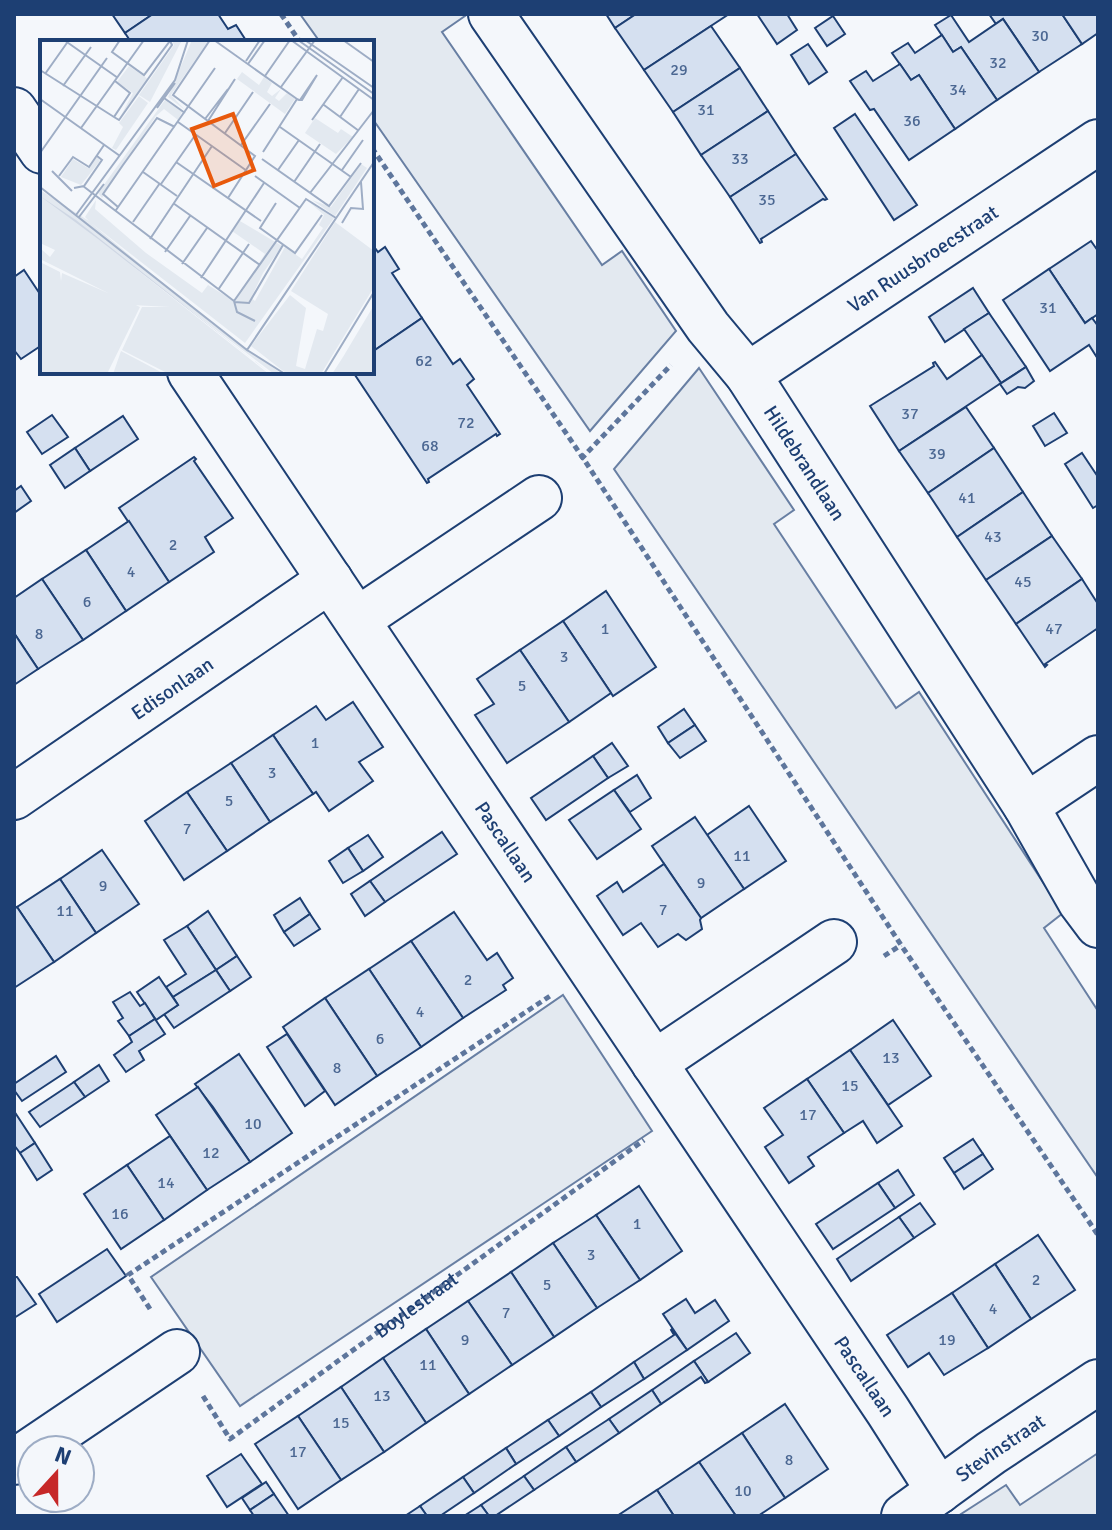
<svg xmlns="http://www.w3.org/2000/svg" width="1112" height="1530" viewBox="0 0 1112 1530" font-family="Signika,sans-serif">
	<rect width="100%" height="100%" fill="#f4f7fb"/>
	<g fill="#e3e9f0" stroke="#687fa3" stroke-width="2">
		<polygon points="300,14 464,14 465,16 442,32 602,265 622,251 676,331 590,431 372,118 372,42 320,42"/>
		<polygon points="699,368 794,510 774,524 896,708 919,692 1063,913 1044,928 1098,1011 1098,1178 614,469"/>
		<polygon points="563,995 652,1131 240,1406 151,1277"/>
		<polygon points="1098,1453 1098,1516 958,1516 1006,1485 1020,1505"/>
	</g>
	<g fill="#d5e0f0" stroke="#1d3f73" stroke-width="2">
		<polygon points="112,14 153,14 125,33"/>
		<polygon points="153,14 218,14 228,29 236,25 247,42 131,42 125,33"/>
		<polygon points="606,14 636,14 615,28"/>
		<polygon points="636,14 729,14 644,70 615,28"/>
		<polygon points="757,14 787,14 797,30 777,44"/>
		<polygon points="989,14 1062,14 1082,44 1039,72 1003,19 996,24"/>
		<polygon points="1062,14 1098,14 1098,33 1082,44"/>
		<polygon points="951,15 969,42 1003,19 1039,72 997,100 961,47 953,52 935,25"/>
		<polygon points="833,16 845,34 827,46 815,28"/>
		<polygon points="711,26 740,68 673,112 644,70"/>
		<polygon points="942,35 953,52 961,47 997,100 955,129 919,75 911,80 892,53 908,43 915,53"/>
		<polygon points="808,44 827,72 809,84 791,55"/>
		<polygon points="900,64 911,80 919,75 955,129 909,160 874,109 870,110 850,81 866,71 873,81"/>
		<polygon points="740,68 768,111 701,155 673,112"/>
		<polygon points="768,111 796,154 730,197 701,155"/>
		<polygon points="855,114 917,205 894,220 834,128"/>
		<polygon points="796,154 827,199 825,200 823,199 761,239 762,242 760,243 730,197"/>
		<polygon points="1091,241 1098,251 1098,314 1085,323 1049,269"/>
		<polygon points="372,244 378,252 385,247 399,269 392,273 422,318 372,352"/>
		<polygon points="1049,269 1085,323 1092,318 1098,326 1098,354 1096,356 1089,345 1050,371 1003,300"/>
		<polygon points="24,270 42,297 42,345 21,359 14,350 14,277"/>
		<polygon points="973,288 989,313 945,342 929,317"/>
		<polygon points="989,313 1026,367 1001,383 964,329"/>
		<polygon points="422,318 453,364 460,359 474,379 467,385 500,434 497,436 496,434 428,479 429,482 427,483 353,372 372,372 372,352"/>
		<polygon points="982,355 1001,383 899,451 870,406 934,366 933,363 935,362 947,379"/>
		<polygon points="1026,367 1034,381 1025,388 1018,387 1007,394 1000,384"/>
		<polygon points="966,407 994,448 928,493 899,451"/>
		<polygon points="1054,413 1067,433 1045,446 1033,426"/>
		<polygon points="52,415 68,437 42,454 27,432"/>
		<polygon points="123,416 138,439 90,471 75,448"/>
		<polygon points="75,448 90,471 65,488 50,465"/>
		<polygon points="994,448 1023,492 957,537 928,493"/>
		<polygon points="1082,453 1098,477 1098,505 1093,508 1065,464"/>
		<polygon points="194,457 196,459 194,461 233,518 205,537 214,552 169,582 119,508"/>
		<polygon points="21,486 31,501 14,513 14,491"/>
		<polygon points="1023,492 1052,536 986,580 957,537"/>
		<polygon points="129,521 169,582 126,611 86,550"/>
		<polygon points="1052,536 1082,579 1016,624 986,580"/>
		<polygon points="86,550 126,611 83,640 42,579"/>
		<polygon points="42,579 83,640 38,669 14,633 14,598"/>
		<polygon points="1082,579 1098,604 1098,628 1045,664 1047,665 1045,667 1016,624"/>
		<polygon points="606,591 656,667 613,696 563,621"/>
		<polygon points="563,621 611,693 569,722 520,650"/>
		<polygon points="14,633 38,669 14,685"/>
		<polygon points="520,650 569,722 507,763 475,715 494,704 477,679"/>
		<polygon points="353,702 383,747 359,762 373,781 329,811 316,792 313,794 273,735 316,706 326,720"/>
		<polygon points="684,709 695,725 668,743 658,727"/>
		<polygon points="695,725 706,741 680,758 668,743"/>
		<polygon points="273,735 313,794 270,822 231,763"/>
		<polygon points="612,743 628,766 608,778 593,756"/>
		<polygon points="593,756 608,778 546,820 531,798"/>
		<polygon points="231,763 270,822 227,851 187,792"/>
		<polygon points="637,775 651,798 630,812 614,790"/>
		<polygon points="614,790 641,829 597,859 569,820"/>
		<polygon points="187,792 227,851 184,880 145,821"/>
		<polygon points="749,806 786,861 744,889 707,835"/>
		<polygon points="695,817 744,889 701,918 652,846"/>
		<polygon points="442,832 457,854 385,902 370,881"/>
		<polygon points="368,835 383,857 363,871 348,848"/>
		<polygon points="348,848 363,871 343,883 329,861"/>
		<polygon points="102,850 139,904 96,933 60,879"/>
		<polygon points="664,864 701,918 700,920 702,929 686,940 678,934 658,947 641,923 623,935 597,896 617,882 623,892"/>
		<polygon points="60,879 96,933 54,962 17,907"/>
		<polygon points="370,881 385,902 365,916 351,894"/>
		<polygon points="300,898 310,914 284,932 274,915"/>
		<polygon points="17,907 54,962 14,988 14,909"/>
		<polygon points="208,911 237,956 216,970 187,926"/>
		<polygon points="454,912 487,960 497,953 513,978 503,985 506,990 463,1018 411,941"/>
		<polygon points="310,914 320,929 294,946 284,932"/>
		<polygon points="187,926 216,970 173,997 166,987 186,974 164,940"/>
		<polygon points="411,941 463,1018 421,1047 369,969"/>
		<polygon points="237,956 251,977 230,991 216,970"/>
		<polygon points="369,969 421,1047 377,1076 325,998"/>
		<polygon points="216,970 230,991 174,1028 164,1014 178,1005 173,997"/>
		<polygon points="159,977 178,1005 156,1020 137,992"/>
		<polygon points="130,992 140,1006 145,1003 155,1019 129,1036 118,1021 123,1018 113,1002"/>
		<polygon points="325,998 377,1076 335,1105 283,1027"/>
		<polygon points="155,1019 165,1034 139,1051 144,1060 126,1072 114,1055 132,1042 129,1036"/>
		<polygon points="893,1020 931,1076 888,1105 850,1050"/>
		<polygon points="287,1034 325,1091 305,1106 267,1047"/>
		<polygon points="850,1050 902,1126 877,1143 863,1121 844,1133 807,1079"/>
		<polygon points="239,1054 292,1133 250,1162 213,1107 195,1084"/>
		<polygon points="56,1056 66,1072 22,1101 14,1090 14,1084"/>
		<polygon points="99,1065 109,1081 85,1097 74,1082"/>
		<polygon points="807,1079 844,1133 808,1157 814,1166 789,1183 765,1147 783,1135 764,1108"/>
		<polygon points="74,1082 85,1097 40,1127 29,1112"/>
		<polygon points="198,1087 250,1162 207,1190 156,1115"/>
		<polygon points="14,1111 35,1143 20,1153 14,1145"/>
		<polygon points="170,1136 207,1190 164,1220 127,1165"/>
		<polygon points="973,1139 983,1154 954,1173 944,1158"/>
		<polygon points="35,1143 52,1170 37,1180 20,1153"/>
		<polygon points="983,1154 993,1169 964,1189 954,1173"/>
		<polygon points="127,1165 164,1220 121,1249 84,1194"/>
		<polygon points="898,1170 914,1195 895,1208 878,1183"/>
		<polygon points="878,1183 895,1208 833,1249 816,1224"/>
		<polygon points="639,1186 682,1251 640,1280 596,1215"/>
		<polygon points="920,1203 935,1224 914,1238 899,1217"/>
		<polygon points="596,1215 640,1280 597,1308 553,1243"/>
		<polygon points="899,1217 914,1238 851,1281 837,1259"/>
		<polygon points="1038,1235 1075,1290 1031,1319 995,1264"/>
		<polygon points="553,1243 597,1308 554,1337 511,1272"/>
		<polygon points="107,1249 126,1276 57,1322 39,1294"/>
		<polygon points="995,1264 1031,1319 988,1348 952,1293"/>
		<polygon points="511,1272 554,1337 512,1365 468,1301"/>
		<polygon points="14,1277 17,1277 36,1304 14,1318"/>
		<polygon points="952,1293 988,1348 944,1375 929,1353 908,1367 887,1335"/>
		<polygon points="686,1299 695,1313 715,1300 729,1321 687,1350 663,1314"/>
		<polygon points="468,1301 512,1365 469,1394 426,1329"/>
		<polygon points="426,1329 469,1394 426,1423 383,1358"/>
		<polygon points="672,1329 687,1350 644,1379 634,1362 674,1335 671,1330"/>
		<polygon points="736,1333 750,1353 708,1382 694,1361"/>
		<polygon points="383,1358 426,1423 384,1452 341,1387"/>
		<polygon points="694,1361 708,1382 705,1383 701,1377 661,1404 652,1390"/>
		<polygon points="634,1362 644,1379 601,1407 591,1392"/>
		<polygon points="341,1387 384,1452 341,1480 298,1416"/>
		<polygon points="652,1390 661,1404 619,1433 609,1419"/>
		<polygon points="591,1392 601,1407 559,1436 548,1420"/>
		<polygon points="785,1404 828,1469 785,1498 742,1433"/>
		<polygon points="298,1416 341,1480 298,1509 255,1444"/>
		<polygon points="609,1419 619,1433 576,1462 566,1447"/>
		<polygon points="548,1420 559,1436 516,1464 506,1448"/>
		<polygon points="742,1433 785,1498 758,1516 736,1516 699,1462"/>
		<polygon points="566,1447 576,1462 534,1490 524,1476"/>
		<polygon points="506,1448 516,1464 474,1493 463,1477"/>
		<polygon points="241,1454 262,1484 227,1507 207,1476"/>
		<polygon points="699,1462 736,1516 674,1516 657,1490"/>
		<polygon points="524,1476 534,1490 495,1516 489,1516 481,1505"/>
		<polygon points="463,1477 474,1493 440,1516 427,1516 420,1506"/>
		<polygon points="266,1482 274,1494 250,1510 242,1498"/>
		<polygon points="657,1490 674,1516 617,1516"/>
		<polygon points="274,1494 289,1516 254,1516 250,1510"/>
		<polygon points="481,1505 489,1516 464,1516"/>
		<polygon points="420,1506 427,1516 405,1516"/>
	</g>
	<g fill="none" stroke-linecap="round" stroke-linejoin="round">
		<g stroke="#1d3f73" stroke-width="48">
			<g id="minor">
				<path id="s2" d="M491 14 708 327 748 375 1026 806 1080 901 1098 925"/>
				<polyline points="14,110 42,151"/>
				<path id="s3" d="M190 372 888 1411 939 1491"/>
				<path id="s4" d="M748 375 1098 142"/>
				<polyline points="357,620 539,498"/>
				<path id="s5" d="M14 797 330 580"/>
				<polyline points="1026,806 1098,758"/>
				<polyline points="654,1063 834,942"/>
				<polyline points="14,1462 177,1352"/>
				<path id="s6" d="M904 1516 991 1453 1098 1382"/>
			</g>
		</g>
		<g stroke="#5e769c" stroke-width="5" stroke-dasharray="6 4" stroke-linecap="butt">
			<polyline points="281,14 300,42"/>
			<polyline points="372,148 583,458 901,945 1098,1235"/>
			<polyline points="581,459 671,365"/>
			<polyline points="884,956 901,945"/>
			<polyline points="150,1309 128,1275 550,996"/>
			<path id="s1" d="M203 1396 230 1439 644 1140"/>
		</g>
		<use href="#minor" stroke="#f4f7fb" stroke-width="44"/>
	</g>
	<g text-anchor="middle" stroke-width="6" stroke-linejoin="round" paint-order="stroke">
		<g font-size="16" fill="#4b6792">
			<text x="1040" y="41">30</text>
			<text x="998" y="68">32</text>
			<text x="679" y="75">29</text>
			<text x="958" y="95">34</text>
			<text x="706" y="115">31</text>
			<text x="912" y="126">36</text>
			<text x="740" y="164">33</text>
			<text x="767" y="205">35</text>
			<text x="1048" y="313">31</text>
			<text x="424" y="366">62</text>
			<text x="910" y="419">37</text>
			<text x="466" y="428">72</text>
			<text x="430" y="451">68</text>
			<text x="937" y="459">39</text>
			<text x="967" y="503">41</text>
			<text x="993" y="542">43</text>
			<text x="173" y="550">2</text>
			<text x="131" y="577">4</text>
			<text x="1023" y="587">45</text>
			<text x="87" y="607">6</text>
			<text x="605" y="634">1</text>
			<text x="1054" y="634">47</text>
			<text x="39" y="639">8</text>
			<text x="564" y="662">3</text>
			<text x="522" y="691">5</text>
			<text x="315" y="748">1</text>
			<text x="272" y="778">3</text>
			<text x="229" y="806">5</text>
			<text x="187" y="834">7</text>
			<text x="742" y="861">11</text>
			<text x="701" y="888">9</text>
			<text x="103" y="891">9</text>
			<text x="663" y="915">7</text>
			<text x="65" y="916">11</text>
			<text x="468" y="985">2</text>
			<text x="420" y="1017">4</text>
			<text x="380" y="1044">6</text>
			<text x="891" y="1063">13</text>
			<text x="337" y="1073">8</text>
			<text x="850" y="1091">15</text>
			<text x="808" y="1120">17</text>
			<text x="253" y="1129">10</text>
			<text x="211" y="1158">12</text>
			<text x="166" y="1188">14</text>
			<text x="120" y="1219">16</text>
			<text x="637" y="1229">1</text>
			<text x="591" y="1260">3</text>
			<text x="1036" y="1285">2</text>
			<text x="547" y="1290">5</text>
			<text x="993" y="1314">4</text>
			<text x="506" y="1318">7</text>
			<text x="465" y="1345">9</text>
			<text x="947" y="1345">19</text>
			<text x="428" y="1370">11</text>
			<text x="382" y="1401">13</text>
			<text x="341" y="1428">15</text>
			<text x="298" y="1457">17</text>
			<text x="789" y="1465">8</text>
			<text x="743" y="1496">10</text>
		</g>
		<g font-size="20" fill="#1d3f73" stroke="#f4f7fb">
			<text dy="7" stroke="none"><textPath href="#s4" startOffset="210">Van Ruusbroecstraat</textPath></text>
			<text dy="7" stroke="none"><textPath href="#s2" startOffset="548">Hildebrandlaan</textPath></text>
			<text dy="7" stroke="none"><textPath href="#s5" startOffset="192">Edisonlaan</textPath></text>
			<text dy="7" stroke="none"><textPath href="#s3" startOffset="566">Pascallaan</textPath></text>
			<text dy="7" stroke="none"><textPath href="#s1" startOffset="280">Boylestraat</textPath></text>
			<text dy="7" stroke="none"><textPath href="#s3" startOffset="1210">Pascallaan</textPath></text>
			<text dy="7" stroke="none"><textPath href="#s6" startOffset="118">Stevinstraat</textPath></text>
		</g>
	</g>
	<g transform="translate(40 40)">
		<rect width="334" height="334" fill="#f4f7fb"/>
		<path d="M131 0 141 2 110 62 99 55 134 5ZM152 0H169L131 55 145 70 128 57ZM89 26 108 39 79 79 93 53 77 42ZM202 32 219 45 224 37 232 43 227 52 232 56 241 49 235 58 239 61 247 53 255 59 245 74 197 39ZM99 56 108 63 76 110 72 108 83 87 79 83ZM125 60 142 72 138 80 124 69 116 76 62 158 58 153ZM275 78 298 93 301 89 313 97 296 114 265 93ZM57 117 60 121 41 145 21 137 33 119 48 128ZM321 124 327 128 295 176 272 160 291 167ZM0 150 49 181 45 177 56 160 55 169 106 213 162 253 168 245 194 261 225 214 192 191 200 181 242 206 223 233 211 258 215 261 245 207 262 219 283 188 279 185 284 175 268 161 294 178 205 303 51 183 172 284 242 334H234L86 221 229 334H129L82 310 102 267H130L92 265 0 219V208L10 217 15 210 0 203ZM295 182 334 211V247L281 334H247L211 306 250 255 266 268 256 326 265 329 277 289 283 291 288 274 251 251ZM0 222 20 232 21 241 22 233 100 267 67 334H0ZM334 265V334H292L303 317ZM81 311 117 330 124 334H73Z" fill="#e3e9f0"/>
		<path d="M0 156 36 180 231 334 58 199Z" fill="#cfd7e4"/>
		<path fill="none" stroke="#9eadc5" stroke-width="2" d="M24 0 78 38M170 0 133 55 215 116 188 158M174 0 257 59M251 0 334 60M258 0 334 54M265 0 334 48M303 0 334 22M206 21 220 0M208 24 225 0M0 30 74 77M5 34 29 0M225 36 250 0M75 41 90 53 74 77 79 80 132 5 130 1 104 35 72 12 80 0M23 46 51 7M241 47 275 0M124 58 145 73M0 59 80 116M284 65 319 91M117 68 135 43M300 77 319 49M165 79 188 49M272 80 303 37M168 81 195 39M138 82 207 131M240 87 311 137M41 88 104 0M185 93 213 52M201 105 230 64M223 112 257 59 259 60H262L277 35 260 60M0 113 67 18M222 119 289 166 321 123M136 122 221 181M238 130 259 100M302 130 323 100M12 131 32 151M103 132 137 156M19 136 33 117 49 127 64 105M215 136 260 168M254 142 280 104M121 144 156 94M43 146 194 261 197 272 215 281M0 147 207 310 334 122M34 148 44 146 62 120 57 116M270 153 334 70M133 163 220 225M236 163 220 188 255 213 282 175M78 167 63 154 83 125 117 78 135 87M76 170 175 28M36 175 135 40 148 0M39 177 64 144M93 182 120 143M302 183 311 168 323 169 321 142M110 199 172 106M125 212 150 176M142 224 167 188M161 238 224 143M178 250 209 204M194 261 266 159 296 178M194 262 209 263 243 205M207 310 245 334M284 334 334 252"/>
		<path fill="#e8590c" fill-opacity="0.15" stroke="#e8590c" stroke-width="4" d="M193 74 214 130 174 146 152 89Z"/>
		<rect width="334" height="334" fill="none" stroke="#1d3f73" stroke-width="4"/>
	</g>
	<rect width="1112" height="1530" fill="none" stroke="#1d3f73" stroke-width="32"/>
	<g transform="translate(56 1474) rotate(21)"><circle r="38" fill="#f4f7fb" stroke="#9eadc5" stroke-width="2"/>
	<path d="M0-6L14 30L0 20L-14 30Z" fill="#c62828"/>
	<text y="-12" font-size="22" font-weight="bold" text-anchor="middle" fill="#1d3f73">N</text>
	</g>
</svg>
